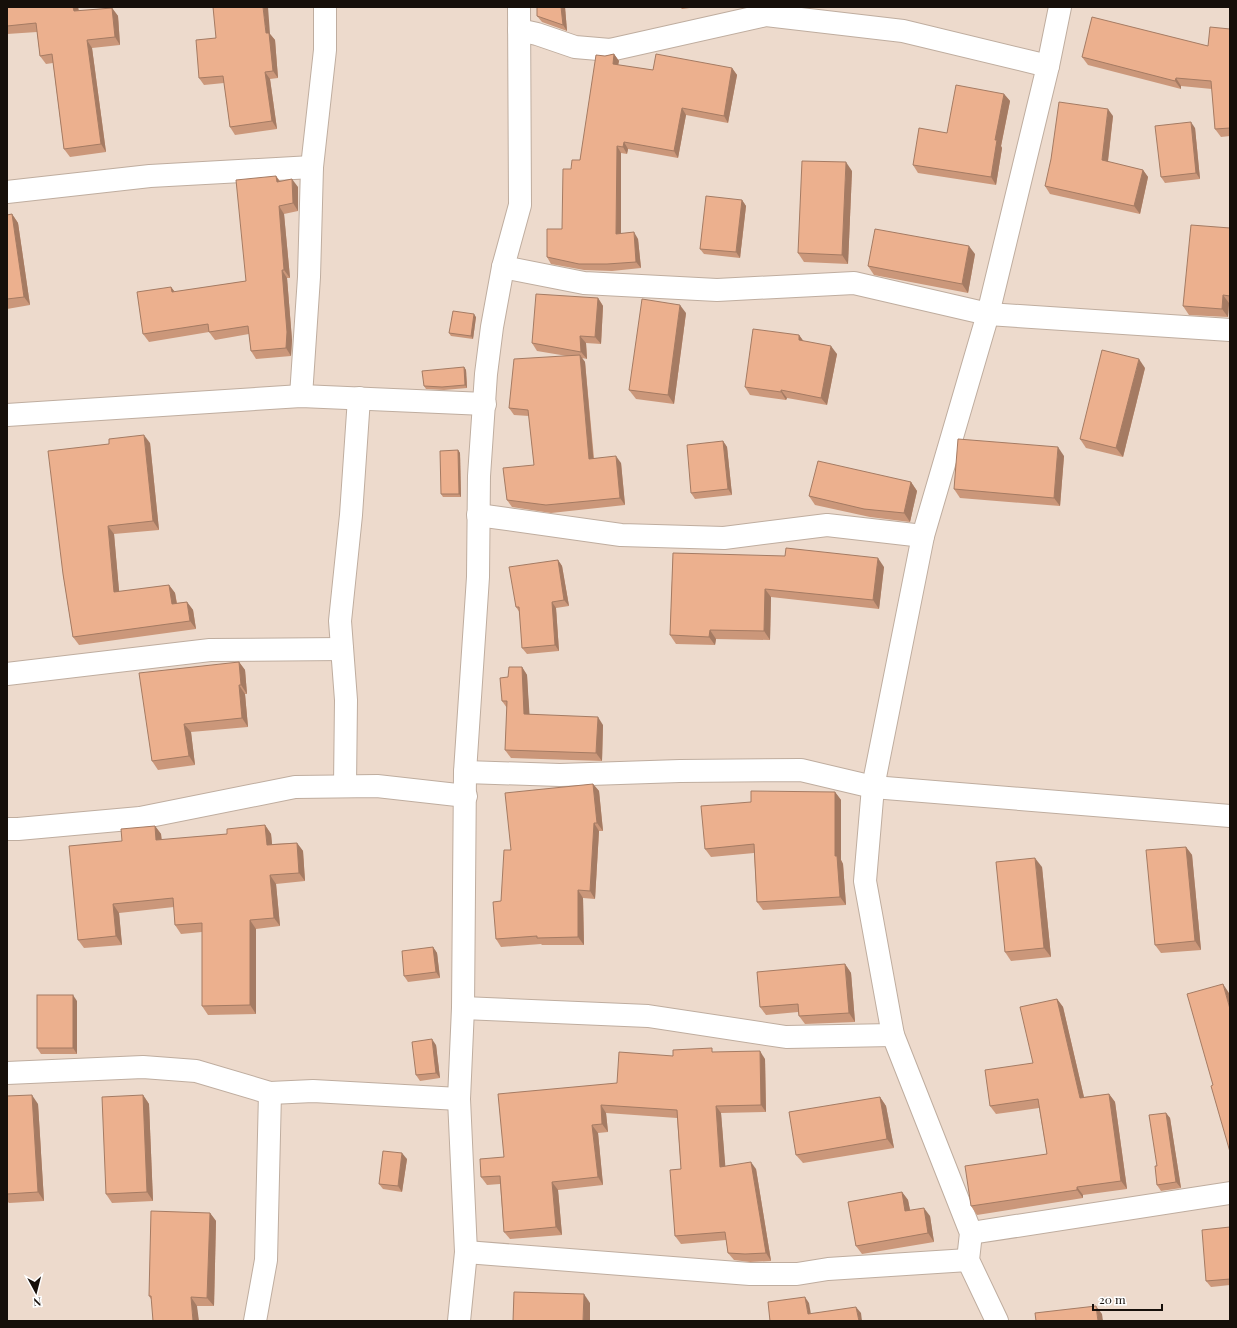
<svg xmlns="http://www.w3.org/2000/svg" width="1237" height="1328" viewBox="0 0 1237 1328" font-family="'Playfair Display',serif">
	<rect width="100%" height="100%" fill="#eddacc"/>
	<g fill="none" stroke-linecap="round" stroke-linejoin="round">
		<g stroke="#bfad9f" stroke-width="24">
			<g id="street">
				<polyline points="519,30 537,34 575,47 610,50 766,15 903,31 1048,66"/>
				<polyline points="7,192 150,176 312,167"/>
				<polyline points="503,267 584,283 717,290 854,283 988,314 1230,330"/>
				<polyline points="301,396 309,277 312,167 325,50 325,7"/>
				<polyline points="7,415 301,396 485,404"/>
				<polyline points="478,515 621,535 724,538 827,525 923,536"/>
				<polyline points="7,674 210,650 342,649"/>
				<polyline points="465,772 560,775 680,771 801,770 873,787 1230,816"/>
				<polyline points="345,786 346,700 340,621 351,515 359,398"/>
				<polyline points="7,829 18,829 140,818 295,787 377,786 466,796"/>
				<polyline points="463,1008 648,1016 786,1037 893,1035"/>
				<polyline points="7,1073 143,1067 196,1071 270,1093 313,1091 459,1099"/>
				<polyline points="971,1233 1230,1193"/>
				<polyline points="466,1252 750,1274 797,1274 828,1269 968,1260"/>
				<polyline points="255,1321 266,1260 270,1093"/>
				<polyline points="459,1321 466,1252 459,1099 463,1008 465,772 478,577 479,476 486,374 492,327 503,267 520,205 519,7"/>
				<polyline points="997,1321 968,1260 971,1233 893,1035 865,881 873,787 923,536 988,314 1048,66 1060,7"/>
			</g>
		</g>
		<use href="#street" stroke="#fff" stroke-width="22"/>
	</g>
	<g fill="#cb977a">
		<polygon points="7,7 78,7 79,11 112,8 118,16 120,45 92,48 106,152 70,157 64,149 53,63 46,64 40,56 37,32 7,34"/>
		<polygon points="565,7 567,31 542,22 537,16"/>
		<polygon points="680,7 697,7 682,9"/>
		<polygon points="1230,29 1230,136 1221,137 1215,129 1212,89 1181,86 1181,89 1088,65 1082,57 1208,46"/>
		<polygon points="270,34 275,40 278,78 270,79 277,129 235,135 230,127 224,83 204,85 199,78"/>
		<polygon points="614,54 619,61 618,65 653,70 732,68 737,75 728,123 686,115 678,158 628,149 627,154 621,153 621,233 638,239 641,268 612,271 584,270 551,264 547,257 562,229 571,169 580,160 605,56"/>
		<polygon points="1004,94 1010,101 1001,146 1002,148 996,185 918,173 913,165 947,133"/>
		<polygon points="1113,116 1108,162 1143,170 1148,177 1140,214 1050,194 1045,186"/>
		<polygon points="1195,128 1200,179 1165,183 1161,177"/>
		<polygon points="852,171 848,264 804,262 798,253"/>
		<polygon points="276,176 280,181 298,187 298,211 284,214 290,278 287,278 292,340 291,356 256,359 251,351 249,334 215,340 209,332 149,342 143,334 171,287 175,292 246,281"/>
		<polygon points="742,200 746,206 740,258 704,254 700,249"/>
		<polygon points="12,214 18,223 30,305 7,309 7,215"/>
		<polygon points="1230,228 1230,304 1229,303 1228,317 1189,315 1183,306"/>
		<polygon points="975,254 968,293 874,275 868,266"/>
		<polygon points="598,298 603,306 601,344 586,343 587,359 582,358 585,362 594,458 621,463 625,505 551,513 512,507 507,500 534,465 529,416 514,415 509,408 567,356 537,351 532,343"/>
		<polygon points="686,313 674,404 636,399 629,390"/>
		<polygon points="476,317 473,339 451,336 449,333"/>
		<polygon points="799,335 803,341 837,354 827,405 787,398 786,400 750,395 745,387"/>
		<polygon points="464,367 466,370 467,388 444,390 426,389 424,386"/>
		<polygon points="1145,368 1123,457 1086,448 1080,439"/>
		<polygon points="723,441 727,447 732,495 695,499 691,493"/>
		<polygon points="150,443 159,530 114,534 119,592 169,585 175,593 177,603 187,602 193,610 196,629 79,645 73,637 63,574"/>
		<polygon points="458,450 460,453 461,497 443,497 441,494"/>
		<polygon points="1064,456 1060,506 960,498 954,489"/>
		<polygon points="911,482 917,491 910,522 870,517 815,505 809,496"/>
		<polygon points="673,553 884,567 879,609 771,597 770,640 716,639 715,645 676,644 670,635"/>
		<polygon points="558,560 562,566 569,606 556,608 559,651 527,654 522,648 520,613 516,607"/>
		<polygon points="239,662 245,670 247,694 245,694 248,727 191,732 195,765 158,770 152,761"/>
		<polygon points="522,667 527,675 529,714 603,725 602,761 511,758 505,750 507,708 502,701 508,677"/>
		<polygon points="593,784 599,791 603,831 599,831 595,899 583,898 584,945 542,945 541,944 501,947 496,939 501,901 511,850"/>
		<polygon points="835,792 841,800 841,860 843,864 846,905 763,910 757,902 754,853 711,857 705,849 751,802"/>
		<polygon points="265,825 271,834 272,844 297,843 303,851 305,881 276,884 280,926 256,929 256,1014 208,1015 202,1006 202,932 181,934 175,925 174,907 119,913 122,945 84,948 78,940 122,841 155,826 161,834 162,840 227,834"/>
		<polygon points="1186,847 1192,855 1201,950 1161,953 1155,945"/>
		<polygon points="1042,867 1051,957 1011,961 1005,952"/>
		<polygon points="433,947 437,953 440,978 408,982 404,976"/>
		<polygon points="845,964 851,973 855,1022 805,1024 799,1016 798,1012 766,1015 760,1007"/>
		<polygon points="1057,999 1063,1007 1084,1097 1109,1094 1115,1102 1127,1189 1083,1195 1083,1198 977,1215 971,1206 1047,1154 1039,1108 996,1114 990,1106 1033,1063"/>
		<polygon points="77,1001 77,1054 41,1054 37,1048"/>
		<polygon points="436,1045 440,1078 420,1081 416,1075"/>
		<polygon points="715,1052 765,1059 766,1112 721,1113 725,1166 756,1169 771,1261 750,1262 734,1260 728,1253 726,1240 681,1244 675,1236 681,1169 677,1118 606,1113 608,1132 598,1133 603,1185 558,1190 562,1235 510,1239 504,1232 500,1184 487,1185 481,1177 504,1157 617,1083 673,1056"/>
		<polygon points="143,1095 149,1104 153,1201 112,1203 106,1194"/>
		<polygon points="7,1096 38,1104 44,1201 9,1203 7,1201"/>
		<polygon points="880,1097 886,1106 894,1148 803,1163 796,1155"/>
		<polygon points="1166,1113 1170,1118 1181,1188 1161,1191 1157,1185 1157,1166"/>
		<polygon points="407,1159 402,1192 383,1189 379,1184"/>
		<polygon points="902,1192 908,1200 910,1210 930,1216 934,1242 862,1254 856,1246"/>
		<polygon points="210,1213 216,1221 214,1306 197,1306 151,1299 149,1296"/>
		<polygon points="1230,1227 1230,1285 1211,1287 1206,1281"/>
	</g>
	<g fill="#a57b63">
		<polygon points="73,7 78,7 80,20 74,11"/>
		<polygon points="263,7 268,7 270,34 275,40 278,78 273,71 266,33"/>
		<polygon points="561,7 565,7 567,31 563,25"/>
		<polygon points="112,8 118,16 120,45 115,37"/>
		<polygon points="87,40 92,48 106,152 101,144"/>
		<polygon points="614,54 619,61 617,70 613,64"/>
		<polygon points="732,68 737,75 728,123 724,116"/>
		<polygon points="265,72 270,79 277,129 272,121"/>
		<polygon points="1176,78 1181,86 1181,89 1175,81"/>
		<polygon points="1004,94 1010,101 1001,146 1002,148 996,185 991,177 995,140"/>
		<polygon points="682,108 686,115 678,158 674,151"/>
		<polygon points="1108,109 1113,116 1107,168 1102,160"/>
		<polygon points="1191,122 1195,128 1200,179 1196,173"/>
		<polygon points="624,142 628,149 627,154 623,147"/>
		<polygon points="617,146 621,153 621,240 616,234"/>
		<polygon points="846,162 852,171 848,264 842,255"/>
		<polygon points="1143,170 1148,177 1140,214 1134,206"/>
		<polygon points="276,176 281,184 277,182"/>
		<polygon points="292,179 298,187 298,211 293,203"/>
		<polygon points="742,200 746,206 740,258 736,252"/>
		<polygon points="279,206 284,214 290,278 284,270"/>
		<polygon points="12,214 18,223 30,305 24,297"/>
		<polygon points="634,232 638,239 641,268 636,262"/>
		<polygon points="969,246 975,254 968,293 962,284"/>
		<polygon points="282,270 287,278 292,340 291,356 286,348"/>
		<polygon points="171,287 177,295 172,292"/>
		<polygon points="1223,295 1229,303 1228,317 1222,309"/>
		<polygon points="598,298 603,306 601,344 595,337"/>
		<polygon points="680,305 686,313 674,404 668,395"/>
		<polygon points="474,314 476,317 473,339 471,336"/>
		<polygon points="799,335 805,343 799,340"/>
		<polygon points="580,336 586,343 587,359 581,352"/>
		<polygon points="831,346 837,354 827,405 821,398"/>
		<polygon points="580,355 585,362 594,466 589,459"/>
		<polygon points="1139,359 1145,368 1123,457 1116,448"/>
		<polygon points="464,367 466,370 467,388 465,385"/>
		<polygon points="781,390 787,398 786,400 781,392"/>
		<polygon points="144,435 150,443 159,530 153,521"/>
		<polygon points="723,441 727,447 732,495 728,489"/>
		<polygon points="1058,447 1064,456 1060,506 1054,498"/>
		<polygon points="458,450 460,453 461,497 459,494"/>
		<polygon points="616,456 621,463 625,505 620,498"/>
		<polygon points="911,482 917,491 910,522 904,513"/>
		<polygon points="108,526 114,534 120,601 114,592"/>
		<polygon points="878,558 884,567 879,609 873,600"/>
		<polygon points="558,560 562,566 569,606 564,600"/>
		<polygon points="169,585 175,593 178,612 172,604"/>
		<polygon points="765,589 771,597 770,640 764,631"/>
		<polygon points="187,602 193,610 196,629 190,621"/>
		<polygon points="552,602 556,608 559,651 555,645"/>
		<polygon points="710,630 716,639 715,645 709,637"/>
		<polygon points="7,633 8,648 7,646"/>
		<polygon points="239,662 245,670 247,694 241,685"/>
		<polygon points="522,667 527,675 530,722 524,714"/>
		<polygon points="239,685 245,694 248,727 242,718"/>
		<polygon points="598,717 603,725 602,761 596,753"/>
		<polygon points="184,724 191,732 195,765 189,756"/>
		<polygon points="593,784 599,791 603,831 597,823"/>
		<polygon points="835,792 841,800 841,860 843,864 846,905 840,897 835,856"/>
		<polygon points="594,823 599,831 595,899 590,891"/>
		<polygon points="265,825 271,834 273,853 267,845"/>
		<polygon points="155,826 161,834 162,849 156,840"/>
		<polygon points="297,843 303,851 305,881 299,873"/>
		<polygon points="1186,847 1192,855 1201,950 1195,941"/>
		<polygon points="1035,858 1042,867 1051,957 1044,948"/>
		<polygon points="270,875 276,884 280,926 274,918"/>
		<polygon points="578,890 583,898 584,945 578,937"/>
		<polygon points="113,904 119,913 122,945 116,936"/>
		<polygon points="250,920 256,929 256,1014 250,1005"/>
		<polygon points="433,947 437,953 440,978 436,972"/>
		<polygon points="845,964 851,973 855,1022 849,1013"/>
		<polygon points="1223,984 1229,993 1230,996 1230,1009"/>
		<polygon points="73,995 77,1001 77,1054 73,1048"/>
		<polygon points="1057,999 1063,1007 1086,1106 1080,1098"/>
		<polygon points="432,1039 436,1045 440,1078 436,1073"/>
		<polygon points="760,1051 765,1059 766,1112 761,1105"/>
		<polygon points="1109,1094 1115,1102 1127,1189 1121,1181"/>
		<polygon points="32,1095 38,1104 44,1201 38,1192"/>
		<polygon points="143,1095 149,1104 153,1201 147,1192"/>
		<polygon points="880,1097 886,1106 894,1148 887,1139"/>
		<polygon points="601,1105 606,1113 608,1132 602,1124"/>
		<polygon points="716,1106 721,1113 726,1174 720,1167"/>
		<polygon points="1166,1113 1170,1118 1181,1188 1176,1182"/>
		<polygon points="592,1125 598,1133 603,1185 598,1177"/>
		<polygon points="402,1153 407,1159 402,1192 398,1186"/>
		<polygon points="751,1162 756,1169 771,1261 766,1253"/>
		<polygon points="552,1182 558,1190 562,1235 556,1227"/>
		<polygon points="1077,1187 1083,1195 1083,1198 1077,1190"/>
		<polygon points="902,1192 908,1200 912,1220 905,1211"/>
		<polygon points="924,1208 930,1216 934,1242 928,1233"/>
		<polygon points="210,1213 216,1221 214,1306 207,1298"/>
		<polygon points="584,1294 590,1303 590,1321 583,1321"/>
		<polygon points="191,1297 197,1306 199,1321 193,1321"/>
		<polygon points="805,1297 809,1303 812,1320 808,1314"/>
		<polygon points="1096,1306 1102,1314 1103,1321 1098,1321"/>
		<polygon points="856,1307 861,1313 862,1321 859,1321"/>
	</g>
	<g fill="#ecb08e" stroke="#a57b63">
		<polygon points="7,7 73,7 74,11 112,8 115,37 87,40 101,144 64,149 52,54 40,56 36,23 7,26"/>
		<polygon points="213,7 263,7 266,33 269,33 273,71 265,72 272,121 230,127 223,76 199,78 196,40 216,38"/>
		<polygon points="537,7 561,7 563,25 537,16"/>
		<polygon points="1092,17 1208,46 1210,27 1230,29 1230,128 1215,129 1211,81 1176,78 1175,81 1082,57"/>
		<polygon points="614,54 613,64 653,70 656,54 732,68 724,116 682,108 674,151 624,142 623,147 617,146 616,234 634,232 636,262 607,264 579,264 547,257 547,229 562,229 563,169 571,169 572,160 580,160 596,55 605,56"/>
		<polygon points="956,85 1004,94 995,140 997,140 991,177 913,165 919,128 947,133"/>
		<polygon points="1059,102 1108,109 1102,160 1143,170 1134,206 1045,186 1051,159"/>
		<polygon points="1191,122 1196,173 1161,177 1155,126"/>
		<polygon points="802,161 846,162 842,255 798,253"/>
		<polygon points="276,176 277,182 292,179 293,203 279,206 284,270 282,270 287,332 286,348 251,351 248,326 209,332 208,324 143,334 137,292 171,287 172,292 246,281 236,180"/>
		<polygon points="706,196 742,200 736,252 700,249"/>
		<polygon points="12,214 24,297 7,299 7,215"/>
		<polygon points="1191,225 1230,228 1230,296 1223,295 1222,309 1183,306"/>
		<polygon points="875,229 969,246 962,284 868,266"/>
		<polygon points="536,294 598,298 595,337 580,336 581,352 532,343"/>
		<polygon points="642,299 680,305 668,395 629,390"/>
		<polygon points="453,311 474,314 471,336 449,333"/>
		<polygon points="753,329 799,335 799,340 831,346 821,398 781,390 781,392 745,387"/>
		<polygon points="1102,350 1139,359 1116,448 1080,439"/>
		<polygon points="580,355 589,459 616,456 620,498 546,505 507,500 503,468 534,465 528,410 509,408 514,359"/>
		<polygon points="464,367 465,385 442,387 424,386 422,371"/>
		<polygon points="144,435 153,521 108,526 114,592 169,585 172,604 187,602 190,621 73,637 63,574 48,451 109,444 109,439"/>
		<polygon points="958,439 1058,447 1054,498 954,489"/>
		<polygon points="723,441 728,489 691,493 687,445"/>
		<polygon points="458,450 459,494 441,494 440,451"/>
		<polygon points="818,461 911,482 904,513 864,509 809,496"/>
		<polygon points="786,548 878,558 873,600 765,589 764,631 710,630 709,637 670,635 673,553 785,556"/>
		<polygon points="558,560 564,600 552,602 555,645 522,648 519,607 516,607 509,567"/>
		<polygon points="239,662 241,685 239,685 242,718 184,724 189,756 152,761 139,673"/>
		<polygon points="509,667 522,667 524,714 598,717 596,753 505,750 507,701 502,701 500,678 508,677"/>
		<polygon points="593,784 597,823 594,823 590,891 578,890 578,937 537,938 537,936 496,939 493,902 501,901 504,850 511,850 505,793"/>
		<polygon points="751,791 835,792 835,856 837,856 840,897 757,902 754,844 705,849 701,806 751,802"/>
		<polygon points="265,825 267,845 297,843 299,873 270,875 274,918 250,920 250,1005 202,1006 202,923 175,925 173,898 113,904 116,936 78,940 69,846 122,841 121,829 155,826 156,840 227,834 227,829"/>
		<polygon points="1186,847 1195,941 1155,945 1146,850"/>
		<polygon points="1035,858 1044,948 1005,952 996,862"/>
		<polygon points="433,947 436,972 404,976 402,951"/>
		<polygon points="845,964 849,1013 799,1016 798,1004 760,1007 757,972"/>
		<polygon points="1223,984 1230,1009 1230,1152 1211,1086 1213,1085 1187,994"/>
		<rect x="37" y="995" width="36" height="53"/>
		<polygon points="1057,999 1080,1098 1109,1094 1121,1181 1077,1187 1077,1190 971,1206 965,1166 1047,1154 1038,1099 990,1106 985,1070 1033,1063 1020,1007"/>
		<polygon points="432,1039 436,1073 416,1075 412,1042"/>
		<polygon points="712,1048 712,1052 760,1051 761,1105 716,1106 720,1167 751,1162 766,1253 745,1254 728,1253 725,1232 675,1236 670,1170 681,1169 677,1110 601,1105 602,1124 592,1125 598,1177 552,1182 556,1227 504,1232 500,1176 481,1177 480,1159 504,1157 498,1094 617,1083 619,1052 673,1056 673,1050"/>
		<polygon points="32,1095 38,1192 7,1194 7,1096"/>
		<polygon points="143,1095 147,1192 106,1194 102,1097"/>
		<polygon points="880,1097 887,1139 796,1155 789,1112"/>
		<polygon points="1166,1113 1176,1182 1157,1185 1155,1166 1157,1166 1149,1115"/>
		<polygon points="383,1151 402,1153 398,1186 379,1184"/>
		<polygon points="902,1192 905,1211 924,1208 928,1233 856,1246 848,1202"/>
		<polygon points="151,1211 210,1213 207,1298 191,1297 193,1321 153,1321 151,1296 149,1296"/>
		<polygon points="1230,1227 1230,1279 1206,1281 1202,1230"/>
		<polygon points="514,1292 584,1294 583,1321 513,1321"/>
		<polygon points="805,1297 808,1314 856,1307 859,1321 770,1321 768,1302"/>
		<polygon points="1096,1306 1098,1321 1036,1321 1035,1313"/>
	</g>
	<rect width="1237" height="1328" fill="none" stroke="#160f0a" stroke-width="16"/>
	<g transform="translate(36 1292) rotate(173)" stroke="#ffffff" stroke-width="3" paint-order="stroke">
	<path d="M0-3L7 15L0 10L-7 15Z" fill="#160f0a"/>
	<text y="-6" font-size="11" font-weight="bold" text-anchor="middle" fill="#160f0a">N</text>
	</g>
	<path d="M1093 1304v6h69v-6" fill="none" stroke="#160f0a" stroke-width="2"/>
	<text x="1099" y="1304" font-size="12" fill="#160f0a" stroke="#ffffff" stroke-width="3" paint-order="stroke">20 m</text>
</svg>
